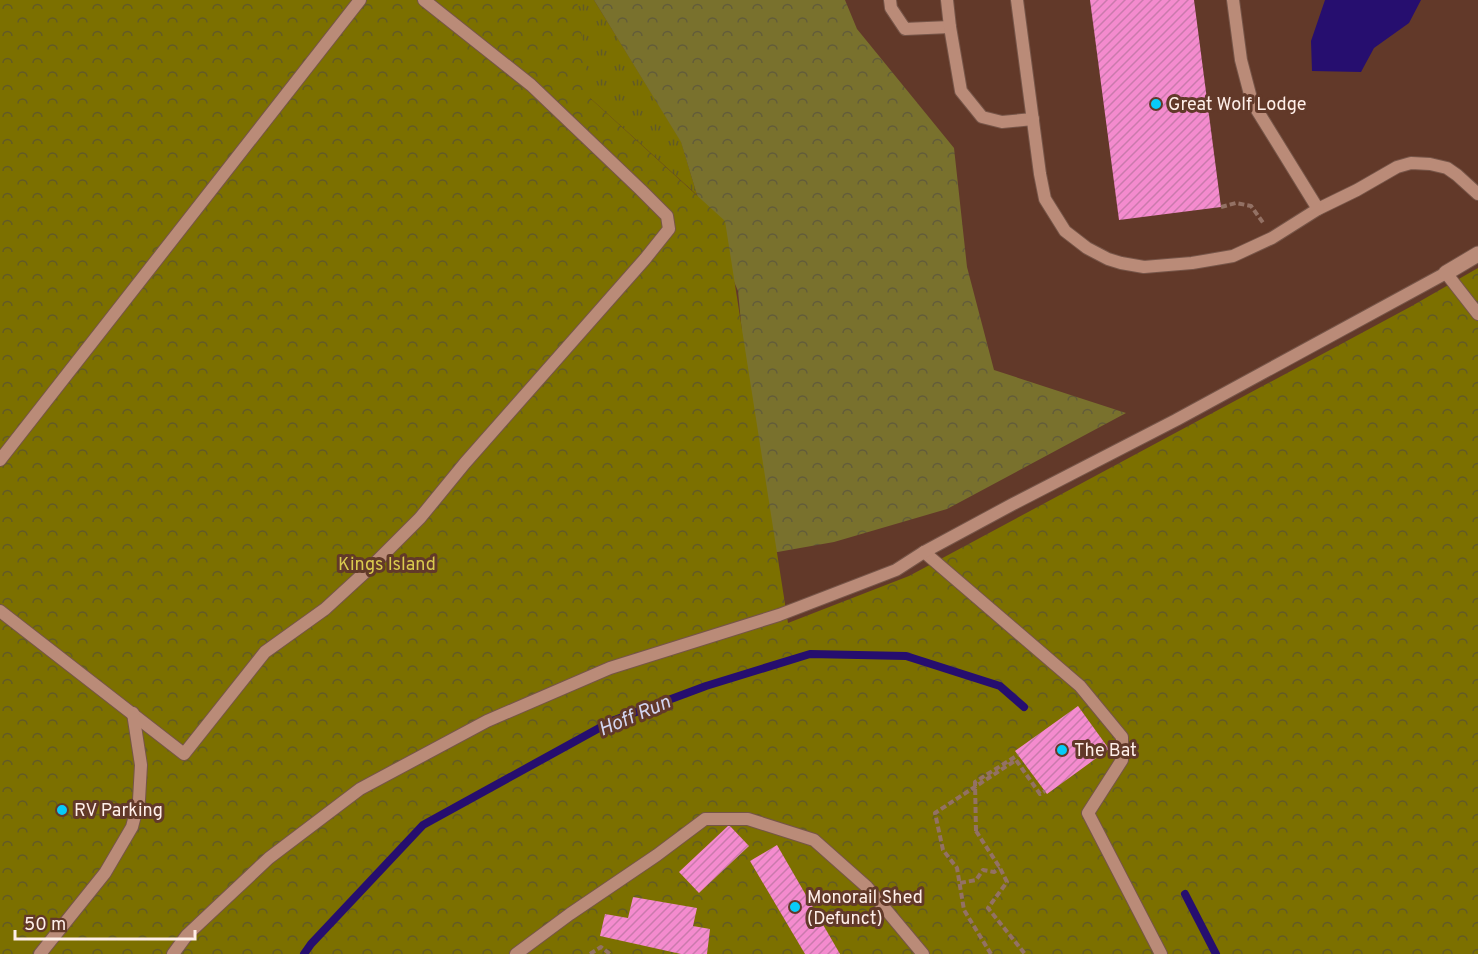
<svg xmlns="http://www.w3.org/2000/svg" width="1478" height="954" viewBox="0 0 1478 954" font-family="Overpass,sans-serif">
	<defs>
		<pattern id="grass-tufts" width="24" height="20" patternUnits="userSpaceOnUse" patternTransform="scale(1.5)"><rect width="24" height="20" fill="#7c7000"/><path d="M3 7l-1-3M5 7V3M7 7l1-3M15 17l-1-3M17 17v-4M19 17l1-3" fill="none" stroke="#625a26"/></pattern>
		<pattern id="forest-crowns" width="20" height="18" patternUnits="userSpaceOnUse" patternTransform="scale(1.5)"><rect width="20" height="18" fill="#79712d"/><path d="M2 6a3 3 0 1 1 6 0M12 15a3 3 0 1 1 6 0" fill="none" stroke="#625c3a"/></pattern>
		<pattern id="park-crowns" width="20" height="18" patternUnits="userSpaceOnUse" patternTransform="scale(1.5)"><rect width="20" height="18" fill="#7c7000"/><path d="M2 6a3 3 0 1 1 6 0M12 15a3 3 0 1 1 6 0" fill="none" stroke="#625a26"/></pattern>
		<pattern id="building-hatch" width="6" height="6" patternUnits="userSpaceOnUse" patternTransform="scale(1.5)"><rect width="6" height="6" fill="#f48bce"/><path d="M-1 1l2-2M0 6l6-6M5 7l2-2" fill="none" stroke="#ca7aac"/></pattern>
	</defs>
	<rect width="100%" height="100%" fill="#623929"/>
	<polygon fill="url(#grass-tufts)" points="482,0 594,0 681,141 697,195"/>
	<polygon fill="url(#forest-crowns)" points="594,0 845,0 857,29 954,148 967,267 994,370 1126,413 947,509 834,542 632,578 748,396 738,291 697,195 681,142"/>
	<polygon fill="url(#park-crowns)" points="0,0 577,0 590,98 725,221 788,623 909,576 1410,307 1478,268 1478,954 0,954"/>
	<polygon fill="#260e6f" points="1325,0 1421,0 1409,23 1374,48 1361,72 1312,71 1311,41"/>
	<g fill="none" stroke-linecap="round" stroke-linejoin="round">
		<g stroke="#260e6f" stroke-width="8">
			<polyline points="1185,894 1216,954"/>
			<polyline points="304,954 311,944 423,825 612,721 706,686 810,654 906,656 1000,686 1024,707"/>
		</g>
	</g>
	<g fill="url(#building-hatch)">
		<polygon points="1090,0 1194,0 1221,207 1119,220"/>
		<polygon points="1078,706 1109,749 1047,794 1015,751"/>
		<polygon points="729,825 749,846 699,893 679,872"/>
		<polygon points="777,845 840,954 805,954 750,861"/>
		<polygon points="633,897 697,908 693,926 710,929 707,954 681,954 600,936 605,914 628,918"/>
	</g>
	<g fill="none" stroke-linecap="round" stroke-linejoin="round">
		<g stroke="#765548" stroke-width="14">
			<g id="service">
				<polyline points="890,0 891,8 905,29 950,27"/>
				<polyline points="947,0 950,27 961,91 982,117 1002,122 1033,119"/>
				<polyline points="1017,0 1040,174 1045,199 1065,231 1087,248 1108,259 1121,263 1144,267 1192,263 1233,256 1272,238 1318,209 1357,190 1397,167 1411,163 1430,164 1447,168 1457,175 1478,194"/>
				<polyline points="1233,0 1241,60 1252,102 1318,209"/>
				<polyline points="0,460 360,0"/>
				<polyline points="924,552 1080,686 1122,737 1122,760 1088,813 1161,954"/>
				<polyline points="0,611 184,754 265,652 325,609 374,564 420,518 465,463 645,259 669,229 667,216 641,190 531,85 424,0"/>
				<polyline points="40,954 105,873 132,827 139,800 141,765 133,713"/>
				<polyline points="173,954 187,935 269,858 360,789 487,721 610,668 779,615 896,570 924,552 1013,504 1176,420 1446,273 1478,314"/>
				<polyline points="516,954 570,914 657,855 705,819 748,819 814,840 867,887 923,954"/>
			</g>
		</g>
		<g stroke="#765548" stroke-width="17">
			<polyline id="minor" points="1446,273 1478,254"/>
		</g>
		<g stroke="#937164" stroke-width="4" stroke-dasharray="6 3" stroke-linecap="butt">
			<polyline points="1221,207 1236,203 1251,206 1264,224"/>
			<polyline points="976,831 1000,868 1007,882 988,908 1025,954"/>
			<polyline points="960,883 976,880 983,870 994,872 1000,868"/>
			<polyline points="590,954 601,947 610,954"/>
			<polyline points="991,954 964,910 957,868 943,850 935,813 1016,760 1040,794 1045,791"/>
		</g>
		<use href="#service" stroke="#ba8b78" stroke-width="12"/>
		<use href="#minor" stroke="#ba8b78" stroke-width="15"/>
		<polyline stroke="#937164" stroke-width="4" stroke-dasharray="6 3" stroke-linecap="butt" points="976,831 975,782 1018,755"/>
	</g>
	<g fill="#07cbf9" stroke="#623929" stroke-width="2">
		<circle cx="1156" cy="104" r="6"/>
		<circle cx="1062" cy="750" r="6"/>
		<circle cx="62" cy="810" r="6"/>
		<circle cx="795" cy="907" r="6"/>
	</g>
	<g text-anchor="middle" stroke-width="6" stroke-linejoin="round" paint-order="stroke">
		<g font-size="18" fill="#ffefe9" stroke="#623929" text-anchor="start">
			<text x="1168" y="110">Great Wolf Lodge</text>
			<text x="1074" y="756">The Bat</text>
			<text x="74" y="816">RV Parking</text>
			<text x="807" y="903">Monorail Shed<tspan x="807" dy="21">(Defunct)</tspan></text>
		</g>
		<g font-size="18" fill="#dacb4e" stroke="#623929">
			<text x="387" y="570">Kings Island</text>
		</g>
		<g font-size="20" font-style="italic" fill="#d3d5ef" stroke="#623929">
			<text transform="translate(634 715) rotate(-23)" y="7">Hoff Run</text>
		</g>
	</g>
	<path d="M15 930v9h180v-9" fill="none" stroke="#ffefe9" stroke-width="3"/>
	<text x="24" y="930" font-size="18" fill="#ffefe9" stroke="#623929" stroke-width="4.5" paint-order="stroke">50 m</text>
</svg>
